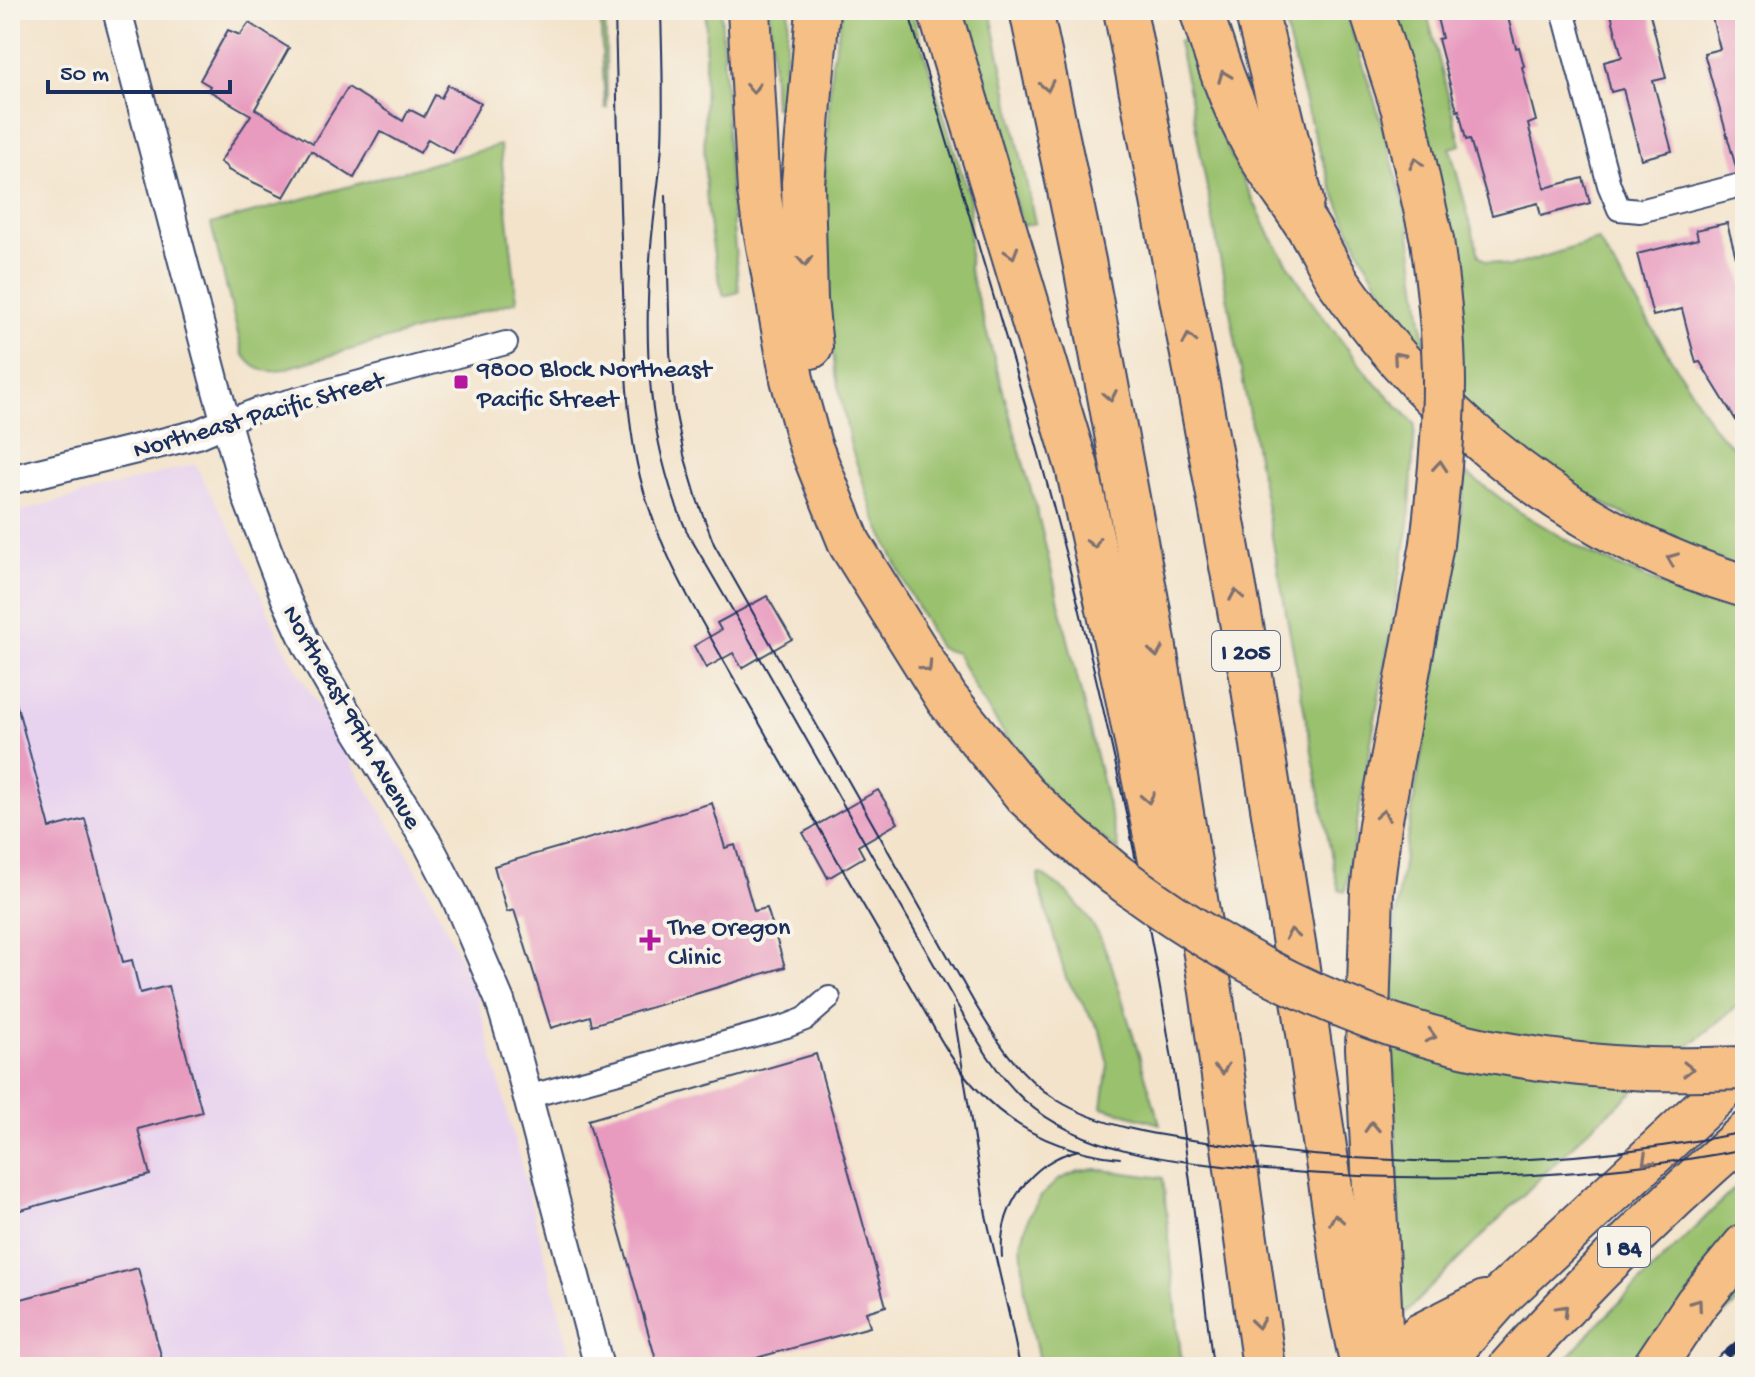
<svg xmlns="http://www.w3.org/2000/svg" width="1755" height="1377" viewBox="0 0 1755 1377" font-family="'Gochi Hand',sans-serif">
	<rect width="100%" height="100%" fill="#f7f3e8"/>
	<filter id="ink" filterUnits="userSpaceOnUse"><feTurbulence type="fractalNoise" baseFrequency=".0125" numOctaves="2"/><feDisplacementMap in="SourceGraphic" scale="16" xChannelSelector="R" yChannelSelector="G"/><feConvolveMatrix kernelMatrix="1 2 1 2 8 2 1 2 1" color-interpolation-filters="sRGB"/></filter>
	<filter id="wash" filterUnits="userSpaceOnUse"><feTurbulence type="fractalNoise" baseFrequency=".006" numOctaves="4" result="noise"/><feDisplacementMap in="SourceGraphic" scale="32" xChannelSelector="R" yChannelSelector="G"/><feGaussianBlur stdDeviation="1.8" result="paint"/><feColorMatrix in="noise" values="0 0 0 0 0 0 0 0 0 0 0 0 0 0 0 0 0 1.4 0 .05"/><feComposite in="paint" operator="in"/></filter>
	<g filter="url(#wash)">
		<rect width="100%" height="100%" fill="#f3e3cb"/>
		<polygon fill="#e7d2ef" points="195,464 240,547 282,643 351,763 411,859 441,917 477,996 574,1367 10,1367 10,514"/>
		<g fill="#9ac16d" stroke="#5a7866" stroke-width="2">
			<polygon points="600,10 605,10 607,108 605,108"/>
			<path d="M706 10H721L731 206 739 292 724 296C697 208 705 101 706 10Z"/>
			<polygon points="770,10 789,10 781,107 774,107"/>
			<polygon points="843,10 911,10 970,200 969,269 1039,519 1119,851 1062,808 1013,747 978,694 956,653 939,648 907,588 875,517 851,447 835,369 823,256 825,163 832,61"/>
			<polygon points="960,10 990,10 1035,223 1022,226"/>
			<path d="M1282 10H1345L1381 120 1408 220 1425 342 1420 344C1341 248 1309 129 1282 10Z"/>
			<polygon points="1392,10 1426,10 1461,145 1450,148 1479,255 1486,261 1510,267 1598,240 1712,425 1727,442 1745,456 1745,569 1691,549 1573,488 1460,405"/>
			<polygon points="1184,39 1226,145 1271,237 1314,305 1368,375 1415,424 1409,524 1345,892 1339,890 1335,875 1190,97 1178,42"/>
			<path d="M500 145 517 301 277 371C260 372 253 368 243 354L211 224Z"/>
			<polygon points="1466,473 1518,511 1591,554 1692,598 1745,614 1745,999 1589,1129 1403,1315 1393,1059 1394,950 1398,893 1454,564"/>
			<polygon points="1041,874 1068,893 1083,911 1099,935 1111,963 1160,1124 1102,1107 1108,1064 1100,1031 1066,978 1039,885 1038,875"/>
			<polygon points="1095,1169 1163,1178 1182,1367 1040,1367 1025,1293 1021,1244 1029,1216 1042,1195 1058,1180 1078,1171"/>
			<polygon points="1745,1178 1745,1297 1660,1367 1559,1367 1601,1321"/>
		</g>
		<g id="blocks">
			<g fill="#e89bbf">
				<polygon points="1435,10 1506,10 1516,48 1519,47 1524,66 1522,67 1536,121 1528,124 1545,188 1583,178 1590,203 1541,216 1538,203 1492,215 1470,139 1466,140 1459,110 1457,111 1438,39 1442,38"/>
				<polygon points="1610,10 1649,10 1666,78 1653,81 1672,151 1641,159 1623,89 1611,92 1604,62 1622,57"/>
				<polygon points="1710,10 1745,10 1745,170 1737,171 1704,53 1720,49"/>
				<polygon points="249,23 289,48 255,109 313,143 348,87 403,121 409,109 424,117 435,95 441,98 448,85 481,103 453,153 428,139 420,153 380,131 354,178 311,151 284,197 228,170 227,167 220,162 251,115 208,90 210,86 200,80 228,30 240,35"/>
				<polygon points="1727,223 1745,292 1745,435 1700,362 1696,363 1682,309 1653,316 1637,254 1698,239 1696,230"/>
				<polygon points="767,596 792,639 742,668 733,653 706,668 694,646 721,630 717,623"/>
				<polygon points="10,702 16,702 50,828 85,819 123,962 132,960 140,993 168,986 202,1112 138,1129 150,1175 10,1213"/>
				<polygon points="878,790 898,823 858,846 864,857 828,878 803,833"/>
				<polygon points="712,803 725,848 735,845 754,911 767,908 785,967 592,1025 590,1016 551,1028 514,910 507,912 494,866"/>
				<polygon points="816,1054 886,1306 866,1312 870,1327 745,1361 721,1367 658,1367 588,1120"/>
				<polygon points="138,1268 164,1367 10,1367 10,1302"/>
			</g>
		</g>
	</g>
	<g filter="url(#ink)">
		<use href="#blocks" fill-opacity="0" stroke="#3b4a6e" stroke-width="2"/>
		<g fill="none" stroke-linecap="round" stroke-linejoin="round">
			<g stroke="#3b4a6e" stroke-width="26">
				<g id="minor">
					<polyline points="1563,10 1609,185 1619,209 1640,211 1745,184"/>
					<polyline points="226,422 256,410 506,343"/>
					<polyline points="527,1097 787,1026 805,1019 829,998"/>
				</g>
			</g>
			<g stroke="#3b4a6e" stroke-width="32">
				<g id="tertiary">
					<polyline points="117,10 216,387 247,497 286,599 308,647 341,704 428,844 456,898 500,1001 519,1064 599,1367"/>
					<polyline points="10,480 198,434 226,422"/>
				</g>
			</g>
			<g stroke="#3b4a6e" stroke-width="46">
				<g id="motorway">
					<polyline points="749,10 759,192 763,218 792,379 810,445 850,544 947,699 976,735 1025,795 1072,838 1115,874"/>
					<polyline points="939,10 1077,467 1125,687 1165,885 1177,913"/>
					<polyline points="1031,10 1084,261 1149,611 1211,991 1264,1367"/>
					<polyline points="1125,10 1198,385 1250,670 1304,1006 1347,1296 1362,1367"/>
					<path d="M1201 10C1215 54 1229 99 1251 140 1266 170 1289 198 1307 226 1319 245 1328 266 1340 284 1436 423 1581 539 1745 586"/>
					<polyline points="1256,10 1302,201"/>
					<polyline points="1371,10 1403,110 1432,240"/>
					<polyline points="811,347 806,300 803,183 818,10"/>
					<polyline points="1370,1367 1381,1326 1367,1048 1372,892 1380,825 1432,544"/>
					<polyline points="1388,1367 1420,1335 1485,1302"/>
					<polyline points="1438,1367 1504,1293 1745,1069"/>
					<path d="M1510 1367C1583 1285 1662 1206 1745 1134"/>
					<polyline points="1654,1367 1696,1304 1745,1245"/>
				</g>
			</g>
			<use href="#minor" stroke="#fff" stroke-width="22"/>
			<use href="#tertiary" stroke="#fff" stroke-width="28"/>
			<use href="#motorway" stroke="#f5bf86" stroke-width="42"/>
			<g stroke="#1b2f5e" stroke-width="2">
				<path d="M615 10C617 104 619 197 623 291 625 349 625 407 637 464 654 544 696 612 736 682 775 750 813 818 852 886 875 925 897 963 919 1002 936 1031 951 1061 974 1086 1012 1130 1063 1152 1120 1158"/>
				<path d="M661 10C662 54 664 99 662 144 660 178 654 212 651 246 643 344 647 442 687 532 762 659 834 789 907 917 922 943 937 970 952 996 973 1032 993 1071 1024 1100 1083 1154 1179 1162 1255 1169 1419 1184 1583 1181 1745 1149"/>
				<path d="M908 10C969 218 1036 425 1086 636 1125 797 1158 960 1182 1124 1194 1205 1203 1286 1213 1367"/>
				<path d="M666 195 670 351 674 405 684 455 698 502 714 544 975 1004C997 1041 1019 1076 1057 1100 1104 1129 1165 1136 1220 1144 1400 1170 1566 1167 1745 1132"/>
				<polyline points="953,1008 986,1215 1010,1319"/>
				<path d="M1002 1257C998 1207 1031 1161 1079 1150"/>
				<polyline points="1008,1308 1020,1367"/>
			</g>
			<g stroke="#1b2f5e" stroke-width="9">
				<polyline id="rail" points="1712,1367 1745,1339"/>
			</g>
			<use href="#rail" stroke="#f7f3e8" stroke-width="6" stroke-dasharray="18" stroke-linecap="butt"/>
			<g stroke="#3b4a6e" stroke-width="46" stroke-linecap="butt">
				<g id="motorway-bridge">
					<path d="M1432 240C1438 287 1444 334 1444 382 1444 436 1438 490 1432 544"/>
					<path d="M1115 874C1223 956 1351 1023 1485 1050 1538 1060 1594 1067 1648 1069 1680 1070 1713 1069 1745 1068"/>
				</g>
			</g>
			<use href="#motorway-bridge" stroke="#f5bf86" stroke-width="42"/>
		</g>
		<defs><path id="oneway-chevron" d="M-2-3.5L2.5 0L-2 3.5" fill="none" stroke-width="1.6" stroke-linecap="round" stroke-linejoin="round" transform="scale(2)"/></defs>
		<g stroke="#7d7070">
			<use href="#oneway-chevron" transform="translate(1224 76) rotate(-111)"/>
			<use href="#oneway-chevron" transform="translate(1047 86) rotate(78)"/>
			<use href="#oneway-chevron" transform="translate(753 88) rotate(87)"/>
			<use href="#oneway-chevron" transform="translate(1416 163) rotate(-103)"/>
			<use href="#oneway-chevron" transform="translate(1012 253) rotate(73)"/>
			<use href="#oneway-chevron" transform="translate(805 261) rotate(87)"/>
			<use href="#oneway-chevron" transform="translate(1189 339) rotate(-101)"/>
			<use href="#oneway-chevron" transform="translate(1398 357) rotate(-131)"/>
			<use href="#oneway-chevron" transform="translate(1110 396) rotate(79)"/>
			<use href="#oneway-chevron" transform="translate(1440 466) rotate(-85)"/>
			<use href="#oneway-chevron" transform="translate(1094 543) rotate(78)"/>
			<use href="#oneway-chevron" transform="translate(1672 559) rotate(-158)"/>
			<use href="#oneway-chevron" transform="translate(1236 595) rotate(-100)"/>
			<use href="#oneway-chevron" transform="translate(1156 652) rotate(81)"/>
			<use href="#oneway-chevron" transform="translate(927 667) rotate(57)"/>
			<use href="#oneway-chevron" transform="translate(1148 798) rotate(78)"/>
			<use href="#oneway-chevron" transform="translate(1383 815) rotate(-79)"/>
			<use href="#oneway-chevron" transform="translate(1292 934) rotate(-99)"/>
			<use href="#oneway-chevron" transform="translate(1431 1036) rotate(16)"/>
			<use href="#oneway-chevron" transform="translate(1222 1069) rotate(82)"/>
			<use href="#oneway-chevron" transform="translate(1688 1069)"/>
			<use href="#oneway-chevron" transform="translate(1372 1127) rotate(-93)"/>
			<use href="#oneway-chevron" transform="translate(1647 1160) rotate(137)"/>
			<use href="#oneway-chevron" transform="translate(1336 1219) rotate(-99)"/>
			<use href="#oneway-chevron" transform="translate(1697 1304) rotate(-54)"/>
			<use href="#oneway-chevron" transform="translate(1563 1310) rotate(-46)"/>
			<use href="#oneway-chevron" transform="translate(1258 1323) rotate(82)"/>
		</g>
	</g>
	<g fill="#b5179e" stroke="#f7f3e8" stroke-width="3">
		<rect x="453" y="374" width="16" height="16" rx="4"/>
		<path d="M646 928h8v8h8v8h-8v8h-8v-8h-8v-8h8z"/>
	</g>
	<g text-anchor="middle" stroke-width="8" stroke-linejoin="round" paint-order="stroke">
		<g fill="#f7f3e8" stroke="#5d6a87" stroke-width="2">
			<rect x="1212" y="631" width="68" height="40" rx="6"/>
			<rect x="1598" y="1227" width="52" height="40" rx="6"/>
		</g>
		<g font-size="24" font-weight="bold" fill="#1b2f5e">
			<text x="1246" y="659">I 205</text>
			<text x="1624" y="1255">I 84</text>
		</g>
		<g font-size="26" fill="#1b2f5e" stroke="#f7f3e8" text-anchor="start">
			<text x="477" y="376">9800 Block Northeast<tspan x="477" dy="30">Pacific Street</tspan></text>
			<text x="668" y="934">The Oregon<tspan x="668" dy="30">Clinic</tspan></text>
		</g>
		<g font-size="26" fill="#1b2f5e" stroke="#f7f3e8">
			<text transform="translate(258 413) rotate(-16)" y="9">Northeast Pacific Street</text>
			<text transform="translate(354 716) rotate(60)" y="9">Northeast 99th Avenue</text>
		</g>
	</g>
	<rect width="1755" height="1377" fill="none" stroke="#f7f3e8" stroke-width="40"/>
	<path d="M48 80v12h182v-12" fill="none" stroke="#1b2f5e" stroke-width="4"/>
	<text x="60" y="80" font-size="24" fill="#1b2f5e" stroke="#f7f3e8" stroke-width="6" paint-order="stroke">50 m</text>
</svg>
